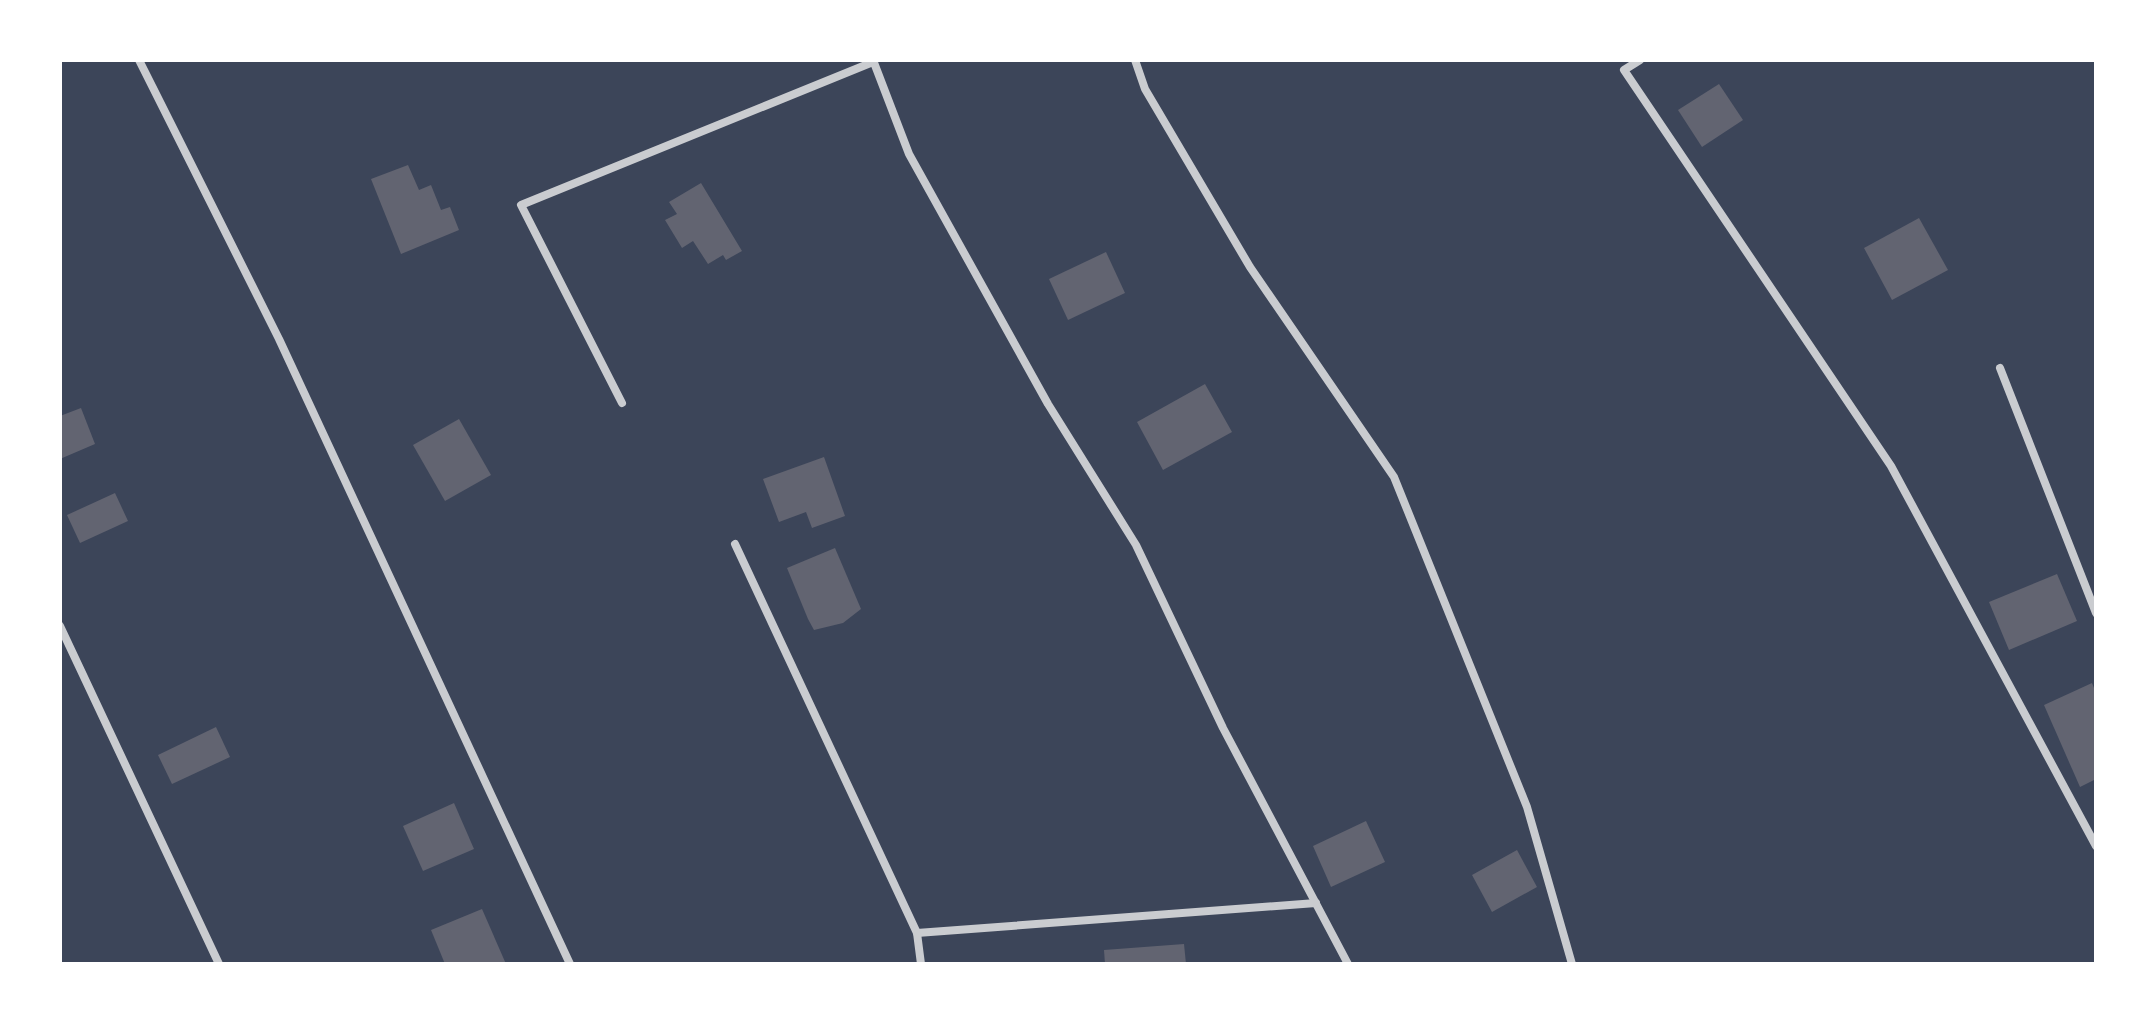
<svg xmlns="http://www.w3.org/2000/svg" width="2156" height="1024" viewBox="0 0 2156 1024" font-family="Barlow,sans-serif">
	<rect width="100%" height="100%" fill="#2d3142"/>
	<rect fill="#3c4559" x="60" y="60" width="2036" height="904"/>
	<g fill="#626471">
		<polygon points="1719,84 1743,120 1702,147 1678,110"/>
		<polygon points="408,165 419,190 431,185 441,210 450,207 459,230 401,254 371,179"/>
		<polygon points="701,183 742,251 726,260 723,255 708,264 693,241 682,248 665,220 677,214 669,202"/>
		<polygon points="1919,218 1948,270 1892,300 1864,248"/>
		<polygon points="1106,252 1125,293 1068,320 1049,279"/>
		<polygon points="1205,384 1232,432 1163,470 1137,422"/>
		<polygon points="81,408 95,444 60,459 60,416"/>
		<polygon points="459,419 491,475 445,501 413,445"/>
		<polygon points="824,457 845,516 812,528 806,512 779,522 763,479"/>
		<polygon points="115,493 128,521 80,543 67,515"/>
		<polygon points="835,548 861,609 843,623 814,630 808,619 787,568"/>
		<polygon points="2057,574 2077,621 2009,650 1989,602"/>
		<polygon points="2092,683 2096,693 2096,779 2080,787 2044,705"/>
		<polygon points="216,727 230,757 172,784 158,755"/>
		<polygon points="454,803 474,849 423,871 403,826"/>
		<polygon points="1366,821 1385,862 1331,887 1313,846"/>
		<polygon points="1517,850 1537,887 1492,912 1472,875"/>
		<polygon points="482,909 506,964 445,964 431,930"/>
		<polygon points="1184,944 1186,964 1105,964 1104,950"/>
	</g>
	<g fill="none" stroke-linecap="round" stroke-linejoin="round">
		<g stroke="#caccd0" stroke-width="8">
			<polyline points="139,60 279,339 570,964"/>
			<polyline points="873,60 909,154 1048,404 1136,545 1223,728 1348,964"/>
			<polyline points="1135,60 1145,89 1250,267 1394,477 1527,807 1572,964"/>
			<polyline points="1640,60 1624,70 1891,466 2096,846"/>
			<polyline points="2000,368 2096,613"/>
			<polyline points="622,403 521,205 873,62"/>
			<polyline points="735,544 917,933 921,964"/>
			<polyline points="60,626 219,964"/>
			<polyline points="917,933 1316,903"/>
		</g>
	</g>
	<rect width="2156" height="1024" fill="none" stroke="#ffffff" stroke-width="124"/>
</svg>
